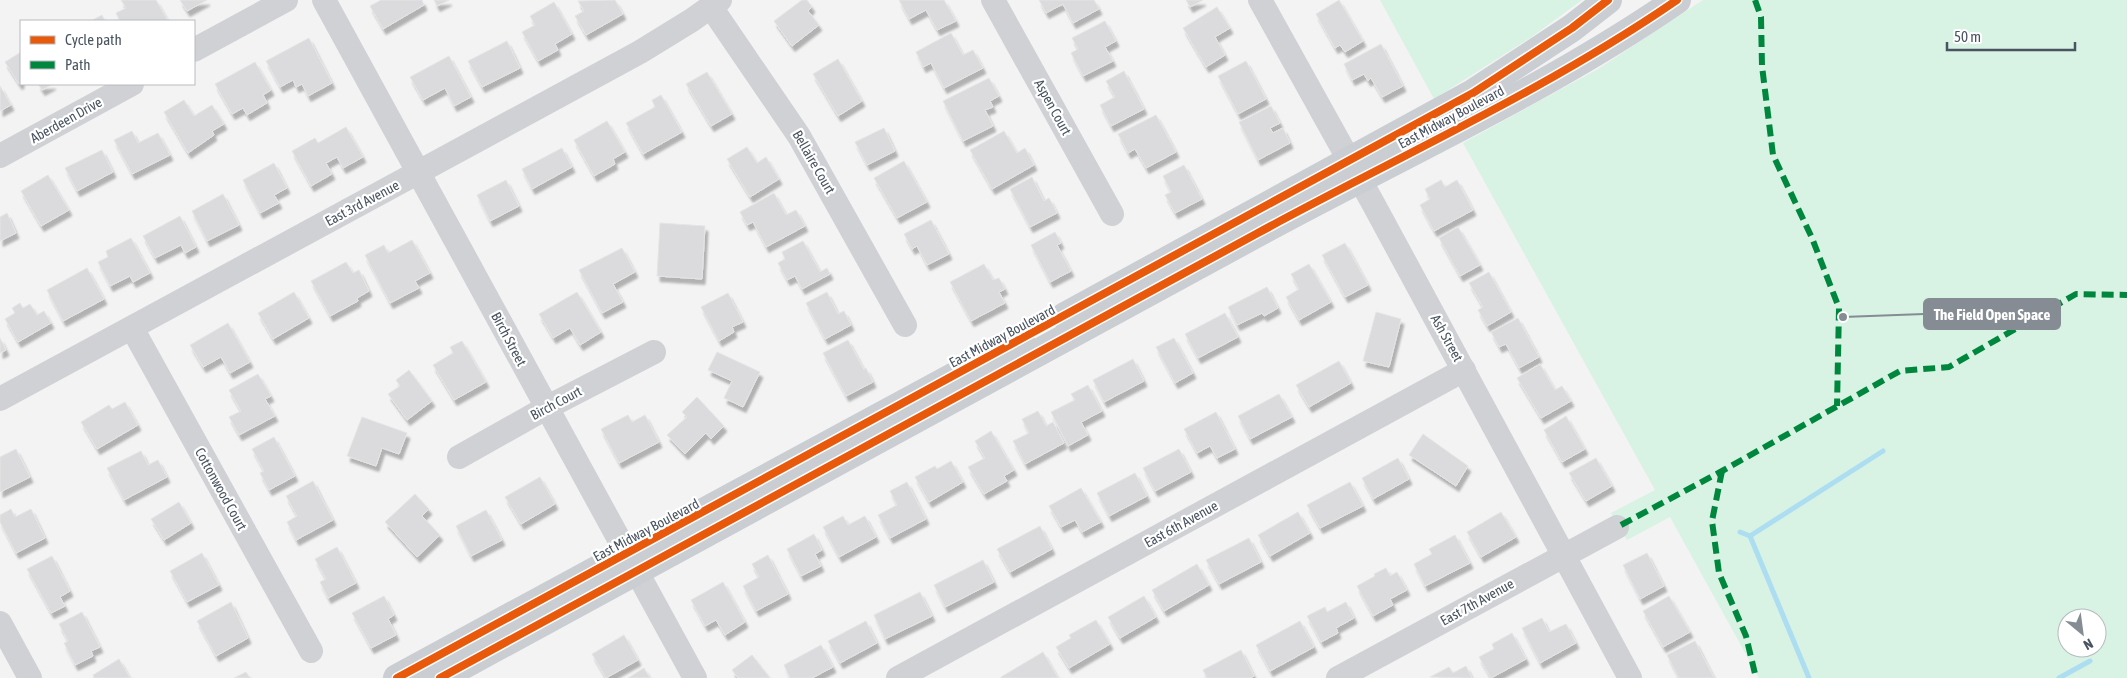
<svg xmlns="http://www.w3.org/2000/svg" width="2127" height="678" viewBox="0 0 2127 678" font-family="'Asap Condensed',sans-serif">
	<defs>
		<filter id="shadow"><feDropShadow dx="3" dy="5.5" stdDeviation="1" flood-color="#0004"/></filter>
	</defs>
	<rect width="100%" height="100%" fill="#f4f3f3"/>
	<g fill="#d8f2e4" fill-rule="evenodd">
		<polygon points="1380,0 1582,0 1530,38 1434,99"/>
		<path d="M1703 0H2127V678H1759L1670 517 1627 540 1611 513 1655 490 1463 143 1598 69ZM2067 618H2097V648H2067Z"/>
	</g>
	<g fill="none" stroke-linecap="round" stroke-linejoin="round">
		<g stroke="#acddf1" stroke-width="5">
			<polyline points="1740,532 1750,536"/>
			<polyline points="1809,678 1750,536 1883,451"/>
			<polyline points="2059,678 2090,661"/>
		</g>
	</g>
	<g fill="#dbdbdd" stroke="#e5e5e6" filter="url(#shadow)">
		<polygon points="121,0 156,0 168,21 120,21 116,13 126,8"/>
		<polygon points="180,0 207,0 187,11"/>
		<polygon points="381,0 422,0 424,5 383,29 370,6"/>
		<polygon points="434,0 449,0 437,6"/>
		<polygon points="615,0 623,14 586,35 575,16 584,11 578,1"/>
		<polygon points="802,0 807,0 812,7 808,11 819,25 792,46 774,21"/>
		<polygon points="899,0 944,0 956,21 937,30 926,10 909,19"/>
		<polygon points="1039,0 1094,0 1099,9 1073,23 1063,4 1046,13"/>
		<polygon points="1186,0 1203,0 1190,7"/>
		<polygon points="1339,0 1363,41 1345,52 1340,45 1335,48 1316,14"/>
		<polygon points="554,2 572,34 555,44 558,50 538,61 522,32 535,25 530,16"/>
		<polygon points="1217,7 1230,28 1215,37 1225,55 1206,67 1183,28"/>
		<polygon points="102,15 105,21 91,21"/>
		<polygon points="1105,21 1116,41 1105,47 1113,61 1083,76 1071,53 1078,49 1072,38"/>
		<polygon points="951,33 963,55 973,50 983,68 944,88 931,63 923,67 916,52"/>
		<polygon points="309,38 332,83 308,96 302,84 296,87 293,80 280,87 266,61"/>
		<polygon points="507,41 520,68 482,87 468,61"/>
		<polygon points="1381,44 1403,86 1382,97 1371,78 1368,81 1364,74 1352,80 1344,64"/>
		<polygon points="21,52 21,83 19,84 5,62"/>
		<polygon points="449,56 471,97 454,106 445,88 423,100 410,77"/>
		<polygon points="838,59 862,101 838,116 813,74"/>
		<polygon points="1246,61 1266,99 1238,114 1218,76"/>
		<polygon points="255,62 271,90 263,95 267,103 247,115 243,108 232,114 215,84"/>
		<polygon points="1124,71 1144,109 1111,126 1100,105 1115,97 1106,81"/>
		<polygon points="707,72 732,114 711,126 686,84"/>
		<polygon points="989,78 999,96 990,101 993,107 985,110 993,126 963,141 943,101"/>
		<polygon points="38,84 53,84 42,90"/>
		<polygon points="0,86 11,105 0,111"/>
		<polygon points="661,95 682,132 643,154 626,123 655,107 652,100"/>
		<polygon points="184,100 194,116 212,105 224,124 212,131 214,135 188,153 164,112"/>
		<polygon points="1271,106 1280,123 1270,128 1273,133 1283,128 1290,143 1258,160 1239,122"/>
		<polygon points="1156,115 1176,152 1146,168 1135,149 1128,153 1118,134"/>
		<polygon points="607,121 625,152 613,159 615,164 594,176 574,140"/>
		<polygon points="346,127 363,157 343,168 337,157 326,163 332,174 311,186 292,151 315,138 318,143"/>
		<polygon points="884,128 895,151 867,165 855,142"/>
		<polygon points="132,131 138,143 158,133 170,155 132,174 114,140"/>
		<polygon points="1004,131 1017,153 1025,148 1034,165 992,189 970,150"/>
		<polygon points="747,147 757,163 766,157 779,179 750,197 727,159"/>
		<polygon points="562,148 572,167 532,189 522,169"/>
		<polygon points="102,150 113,172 77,191 65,168"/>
		<polygon points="904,161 927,202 897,218 874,178"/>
		<polygon points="274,163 287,188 274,195 279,203 260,213 243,180"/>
		<polygon points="1184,165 1202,199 1175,213 1165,195 1171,192 1163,176"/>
		<polygon points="48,175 69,210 41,226 21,191"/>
		<polygon points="1032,177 1044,201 1049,198 1057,213 1030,227 1010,189"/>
		<polygon points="506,180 519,206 490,221 477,195"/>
		<polygon points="1441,180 1445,187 1457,180 1473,210 1434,231 1420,205 1430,199 1425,189"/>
		<polygon points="774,193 786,215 796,210 805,226 766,247 753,222 747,225 740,212"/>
		<polygon points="223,194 239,225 207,241 192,211"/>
		<polygon points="7,213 16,233 0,241 0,217"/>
		<polygon points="180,216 196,247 185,253 181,245 155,258 143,236"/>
		<polygon points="931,220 949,254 927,265 917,246 912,249 904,234"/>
		<polygon points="660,223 705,226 702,279 657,276"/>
		<polygon points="1458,227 1480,265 1460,276 1439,238"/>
		<polygon points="1055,232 1061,243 1057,245 1071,271 1050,282 1031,245"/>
		<polygon points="131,238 150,273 133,282 130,276 110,286 98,262 108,257 106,251"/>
		<polygon points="412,240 430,273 415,281 419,288 390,303 365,255 384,245 388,253"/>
		<polygon points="803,241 820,272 827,268 830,274 802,289 795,276 787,280 778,263 785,259 782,252"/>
		<polygon points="1345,243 1368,285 1345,297 1322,255"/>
		<polygon points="622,248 635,272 613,284 623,302 602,313 579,270"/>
		<polygon points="346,262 353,273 359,270 369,291 357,298 358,301 330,316 311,281"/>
		<polygon points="984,264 993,280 999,278 1005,289 999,292 1005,303 971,321 950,282"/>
		<polygon points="1309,264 1331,302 1299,320 1286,297 1299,289 1291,274"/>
		<polygon points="87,268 104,299 63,321 47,290"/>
		<polygon points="1489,272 1511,312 1487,326 1478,310 1483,307 1469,283"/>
		<polygon points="1267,287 1278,308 1264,316 1262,313 1237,325 1228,307"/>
		<polygon points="294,292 309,318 273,339 258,313"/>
		<polygon points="577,292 601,332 580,345 570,328 553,338 539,314"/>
		<polygon points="827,292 838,314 844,311 851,325 825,339 806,303"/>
		<polygon points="728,293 743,322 732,327 734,332 719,341 701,307"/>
		<polygon points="20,303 23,308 30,304 37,315 44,311 51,323 18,342 5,319 15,313 12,308"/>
		<polygon points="1376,312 1401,319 1389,367 1363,361"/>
		<polygon points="1225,313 1238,337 1198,358 1185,334"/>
		<polygon points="1518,318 1539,357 1519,368 1506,344 1499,347 1491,332"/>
		<polygon points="228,323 250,362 230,373 221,357 203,367 190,345"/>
		<polygon points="0,338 6,350 0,353"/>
		<polygon points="1174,338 1193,373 1175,383 1156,347"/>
		<polygon points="848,340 864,370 866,368 873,382 846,396 823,353"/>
		<polygon points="462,341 486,382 454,400 433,365 453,353 450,347"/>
		<polygon points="717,352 760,372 743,407 724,398 732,381 708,370"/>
		<polygon points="1133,359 1144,381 1104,402 1093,380"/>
		<polygon points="1339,361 1351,383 1309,407 1296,385"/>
		<polygon points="1540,364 1555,390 1562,386 1571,401 1541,418 1517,378"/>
		<polygon points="409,370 432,401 407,420 388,394 400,386 396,380"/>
		<polygon points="258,374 271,396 265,399 275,416 239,435 229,417 241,411 229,390"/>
		<polygon points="1088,385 1102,411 1081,422 1088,435 1068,446 1051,412 1075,400 1071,394"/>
		<polygon points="1279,394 1292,417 1250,439 1238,416"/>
		<polygon points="697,397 724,426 711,439 706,433 685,454 667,435 687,417 682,412"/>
		<polygon points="125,402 138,425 97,449 81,422 109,405 112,409"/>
		<polygon points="1038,411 1046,426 1053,422 1064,443 1025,464 1013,441 1029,433 1022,419"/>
		<polygon points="1216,412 1235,449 1217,458 1210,446 1197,453 1184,429"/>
		<polygon points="628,415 632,422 645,415 659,442 619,463 601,429"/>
		<polygon points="1566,416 1585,449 1562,462 1544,430"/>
		<polygon points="362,417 407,433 399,454 382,448 376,466 347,456"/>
		<polygon points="991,431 1014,470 1004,476 1007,481 984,494 968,467 985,458 975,441"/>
		<polygon points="1423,434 1468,466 1456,486 1409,455"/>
		<polygon points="274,437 295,476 269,490 260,473 264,471 252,449"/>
		<polygon points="16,449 30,477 0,492 0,457"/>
		<polygon points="1179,449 1191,472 1155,491 1143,468"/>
		<polygon points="141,451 148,465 158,460 167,477 124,500 107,468"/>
		<polygon points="1398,458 1409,479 1373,499 1362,478"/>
		<polygon points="1596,458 1612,486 1586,501 1569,473"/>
		<polygon points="951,461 963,482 929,502 915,477 935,466 937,469"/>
		<polygon points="1135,473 1147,496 1109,516 1097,493"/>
		<polygon points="540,477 555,504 521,524 505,497"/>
		<polygon points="313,481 333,520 296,540 287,522 297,516 286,496"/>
		<polygon points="907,482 926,519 890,538 878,515 897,505 890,491"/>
		<polygon points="1350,482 1363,506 1320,528 1307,505"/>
		<polygon points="1081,488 1101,522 1082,532 1075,520 1061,527 1049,506"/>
		<polygon points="415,494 429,509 422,516 440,535 417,557 385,522"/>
		<polygon points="179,502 191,523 164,540 151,519"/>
		<polygon points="11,509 15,517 31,509 45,538 16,553 0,522 0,515"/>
		<polygon points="486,510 502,540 471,556 456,526"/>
		<polygon points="1298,512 1310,533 1270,556 1258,535"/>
		<polygon points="1501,512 1516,537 1481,557 1467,532"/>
		<polygon points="843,516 848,525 865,516 876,537 839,557 823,527"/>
		<polygon points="1040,526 1052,549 1010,572 997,549"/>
		<polygon points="814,534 822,550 815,554 821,566 801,576 787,549"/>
		<polygon points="1455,535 1470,563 1425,586 1414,564 1432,554 1429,549"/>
		<polygon points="1249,538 1261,562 1219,584 1206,560"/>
		<polygon points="337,547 356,583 328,598 320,582 326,579 315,559"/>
		<polygon points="202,553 219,585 187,602 170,571"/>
		<polygon points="1647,553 1664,586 1640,599 1623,565"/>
		<polygon points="768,555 788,594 756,611 743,586 759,577 752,564"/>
		<polygon points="52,556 70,591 60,597 65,606 51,613 27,569"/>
		<polygon points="983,560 994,582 945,607 934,585"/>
		<polygon points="1197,564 1209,585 1164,611 1152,590"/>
		<polygon points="1386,568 1390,576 1397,572 1407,590 1390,599 1393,605 1373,616 1357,586 1375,576 1374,574"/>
		<polygon points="723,582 745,622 725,635 716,620 705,626 691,600"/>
		<polygon points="920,592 932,616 885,639 874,615"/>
		<polygon points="384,596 394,615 388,619 396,635 371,648 352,613"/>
		<polygon points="1144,596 1156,617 1120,638 1108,617"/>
		<polygon points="1669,596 1690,632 1663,647 1643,611"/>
		<polygon points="231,602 248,638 216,656 197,621"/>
		<polygon points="1346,602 1354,618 1336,628 1338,633 1321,642 1307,616 1325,607 1327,612"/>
		<polygon points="82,612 100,647 91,651 93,656 75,665 64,643 68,641 59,624"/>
		<polygon points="1542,618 1549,632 1566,624 1576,643 1540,663 1522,628"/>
		<polygon points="1096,620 1110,644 1069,668 1056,647 1071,638 1069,635"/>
		<polygon points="866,621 877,643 840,663 828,641"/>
		<polygon points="1300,621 1314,647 1270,671 1256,645"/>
		<polygon points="1512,633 1526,659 1491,678 1479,657 1494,649 1492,644"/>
		<polygon points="624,635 638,660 606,678 592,654"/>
		<polygon points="1695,641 1714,678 1679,678 1667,655"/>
		<polygon points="821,645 833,667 812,678 790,678 784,665"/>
		<polygon points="1241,650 1254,676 1250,678 1207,678 1203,670"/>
		<polygon points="1043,652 1058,678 1001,678 1001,677"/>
		<polygon points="752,655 770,678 738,678 732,670"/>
		<polygon points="119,659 130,678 94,678 93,675"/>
		<polygon points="1466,666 1472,678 1430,677 1449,667 1453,673"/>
		<polygon points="644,668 650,678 628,678"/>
		<polygon points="246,672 250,678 234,678"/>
	</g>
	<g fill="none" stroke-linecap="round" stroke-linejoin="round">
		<g stroke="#cfd1d4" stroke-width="24">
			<polyline points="324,0 695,678"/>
			<polyline points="993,0 1112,214"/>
			<polyline points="1260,0 1374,205 1630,678"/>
			<polyline points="711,7 799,136 905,325"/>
			<polyline points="194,50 286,0"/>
			<polyline points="0,156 132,84"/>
			<polyline points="132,328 311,651"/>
			<polyline points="0,399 640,52 692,20 720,0"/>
			<polyline points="459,457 546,408 654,352"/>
			<polyline points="0,623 30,678"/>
			<polyline points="898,678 1464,370"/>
			<polyline points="1338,678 1617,527"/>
		</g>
		<g stroke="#caced2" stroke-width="28">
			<polyline points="1065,316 1473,93 1572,28 1608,0"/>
			<polyline points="397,678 1021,340"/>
			<path d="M440 678C712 530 984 382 1256 234 1397 157 1545 91 1677 0"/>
		</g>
		<g stroke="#00873e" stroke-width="6" stroke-dasharray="12 6" stroke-linecap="butt">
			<polyline points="1755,0 1761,17 1762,66 1773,155 1812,238 1839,308 1837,406"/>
			<polyline points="1722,471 1712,521 1719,573 1746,636 1756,678"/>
			<polyline points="1621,525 1722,471 1900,371 1949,367 2076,294 2127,295"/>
		</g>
		<g stroke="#fff" stroke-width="11">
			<g id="cycleway">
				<polyline points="397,678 1473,93 1572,28 1608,0"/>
				<path d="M440 678C712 530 984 382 1256 234 1397 157 1545 91 1677 0"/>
			</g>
		</g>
		<use href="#cycleway" stroke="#e8590c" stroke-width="8"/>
	</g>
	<g text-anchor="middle" stroke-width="4.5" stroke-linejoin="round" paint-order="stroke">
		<g font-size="14" fill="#495461" stroke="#fff">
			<text transform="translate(1053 107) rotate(61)" y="5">Aspen Court</text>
			<text transform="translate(1451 117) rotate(-28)" y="5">East Midway Boulevard</text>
			<text transform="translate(66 120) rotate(-29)" y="5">Aberdeen Drive</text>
			<text transform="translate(814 162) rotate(60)" y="5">Bellaire Court</text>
			<text transform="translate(362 203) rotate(-28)" y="5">East 3rd Avenue</text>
			<text transform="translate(1002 336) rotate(-28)" y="5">East Midway Boulevard</text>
			<text transform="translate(1447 338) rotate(61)" y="5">Ash Street</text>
			<text transform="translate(509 339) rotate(62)" y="5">Birch Street</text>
			<text transform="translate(556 403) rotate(-28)" y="5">Birch Court</text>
			<text transform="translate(221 489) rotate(61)" y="5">Cottonwood Court</text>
			<text transform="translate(1181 524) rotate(-29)" y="5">East 6th Avenue</text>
			<text transform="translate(646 530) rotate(-28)" y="5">East Midway Boulevard</text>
			<text transform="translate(1477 602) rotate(-29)" y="5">East 7th Avenue</text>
		</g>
	</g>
	<path fill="none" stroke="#858c94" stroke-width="2" d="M1843 317L1924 314"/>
	<circle fill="#858c94" stroke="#fff" stroke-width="2" cx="1843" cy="317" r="5"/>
	<rect fill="#858c94" stroke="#858c94" stroke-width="2" x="1924" y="299" width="136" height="30" rx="5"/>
	<g font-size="15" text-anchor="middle" font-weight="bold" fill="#fff">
		<text x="1992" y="320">The Field Open Space</text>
	</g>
	<rect x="20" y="20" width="175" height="65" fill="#ffffff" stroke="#b6bbc0"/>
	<rect x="30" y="36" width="25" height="8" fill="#e8590c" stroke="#b6bbc0"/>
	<text x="65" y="45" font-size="15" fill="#495461">Cycle path</text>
	<rect x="30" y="61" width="25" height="8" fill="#00873e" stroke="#b6bbc0"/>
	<text x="65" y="70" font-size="15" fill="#495461">Path</text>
	<g transform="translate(2082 633) rotate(151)"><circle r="24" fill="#ffffff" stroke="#b6bbc0"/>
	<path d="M0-4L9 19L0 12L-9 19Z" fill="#858c94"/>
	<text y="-8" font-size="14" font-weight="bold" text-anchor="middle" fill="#495461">N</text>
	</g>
	<path d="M1947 42v8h128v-8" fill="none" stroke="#495461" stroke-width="2.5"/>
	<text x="1954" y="42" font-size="15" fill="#495461" stroke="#ffffff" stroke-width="4" paint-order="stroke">50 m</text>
</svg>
